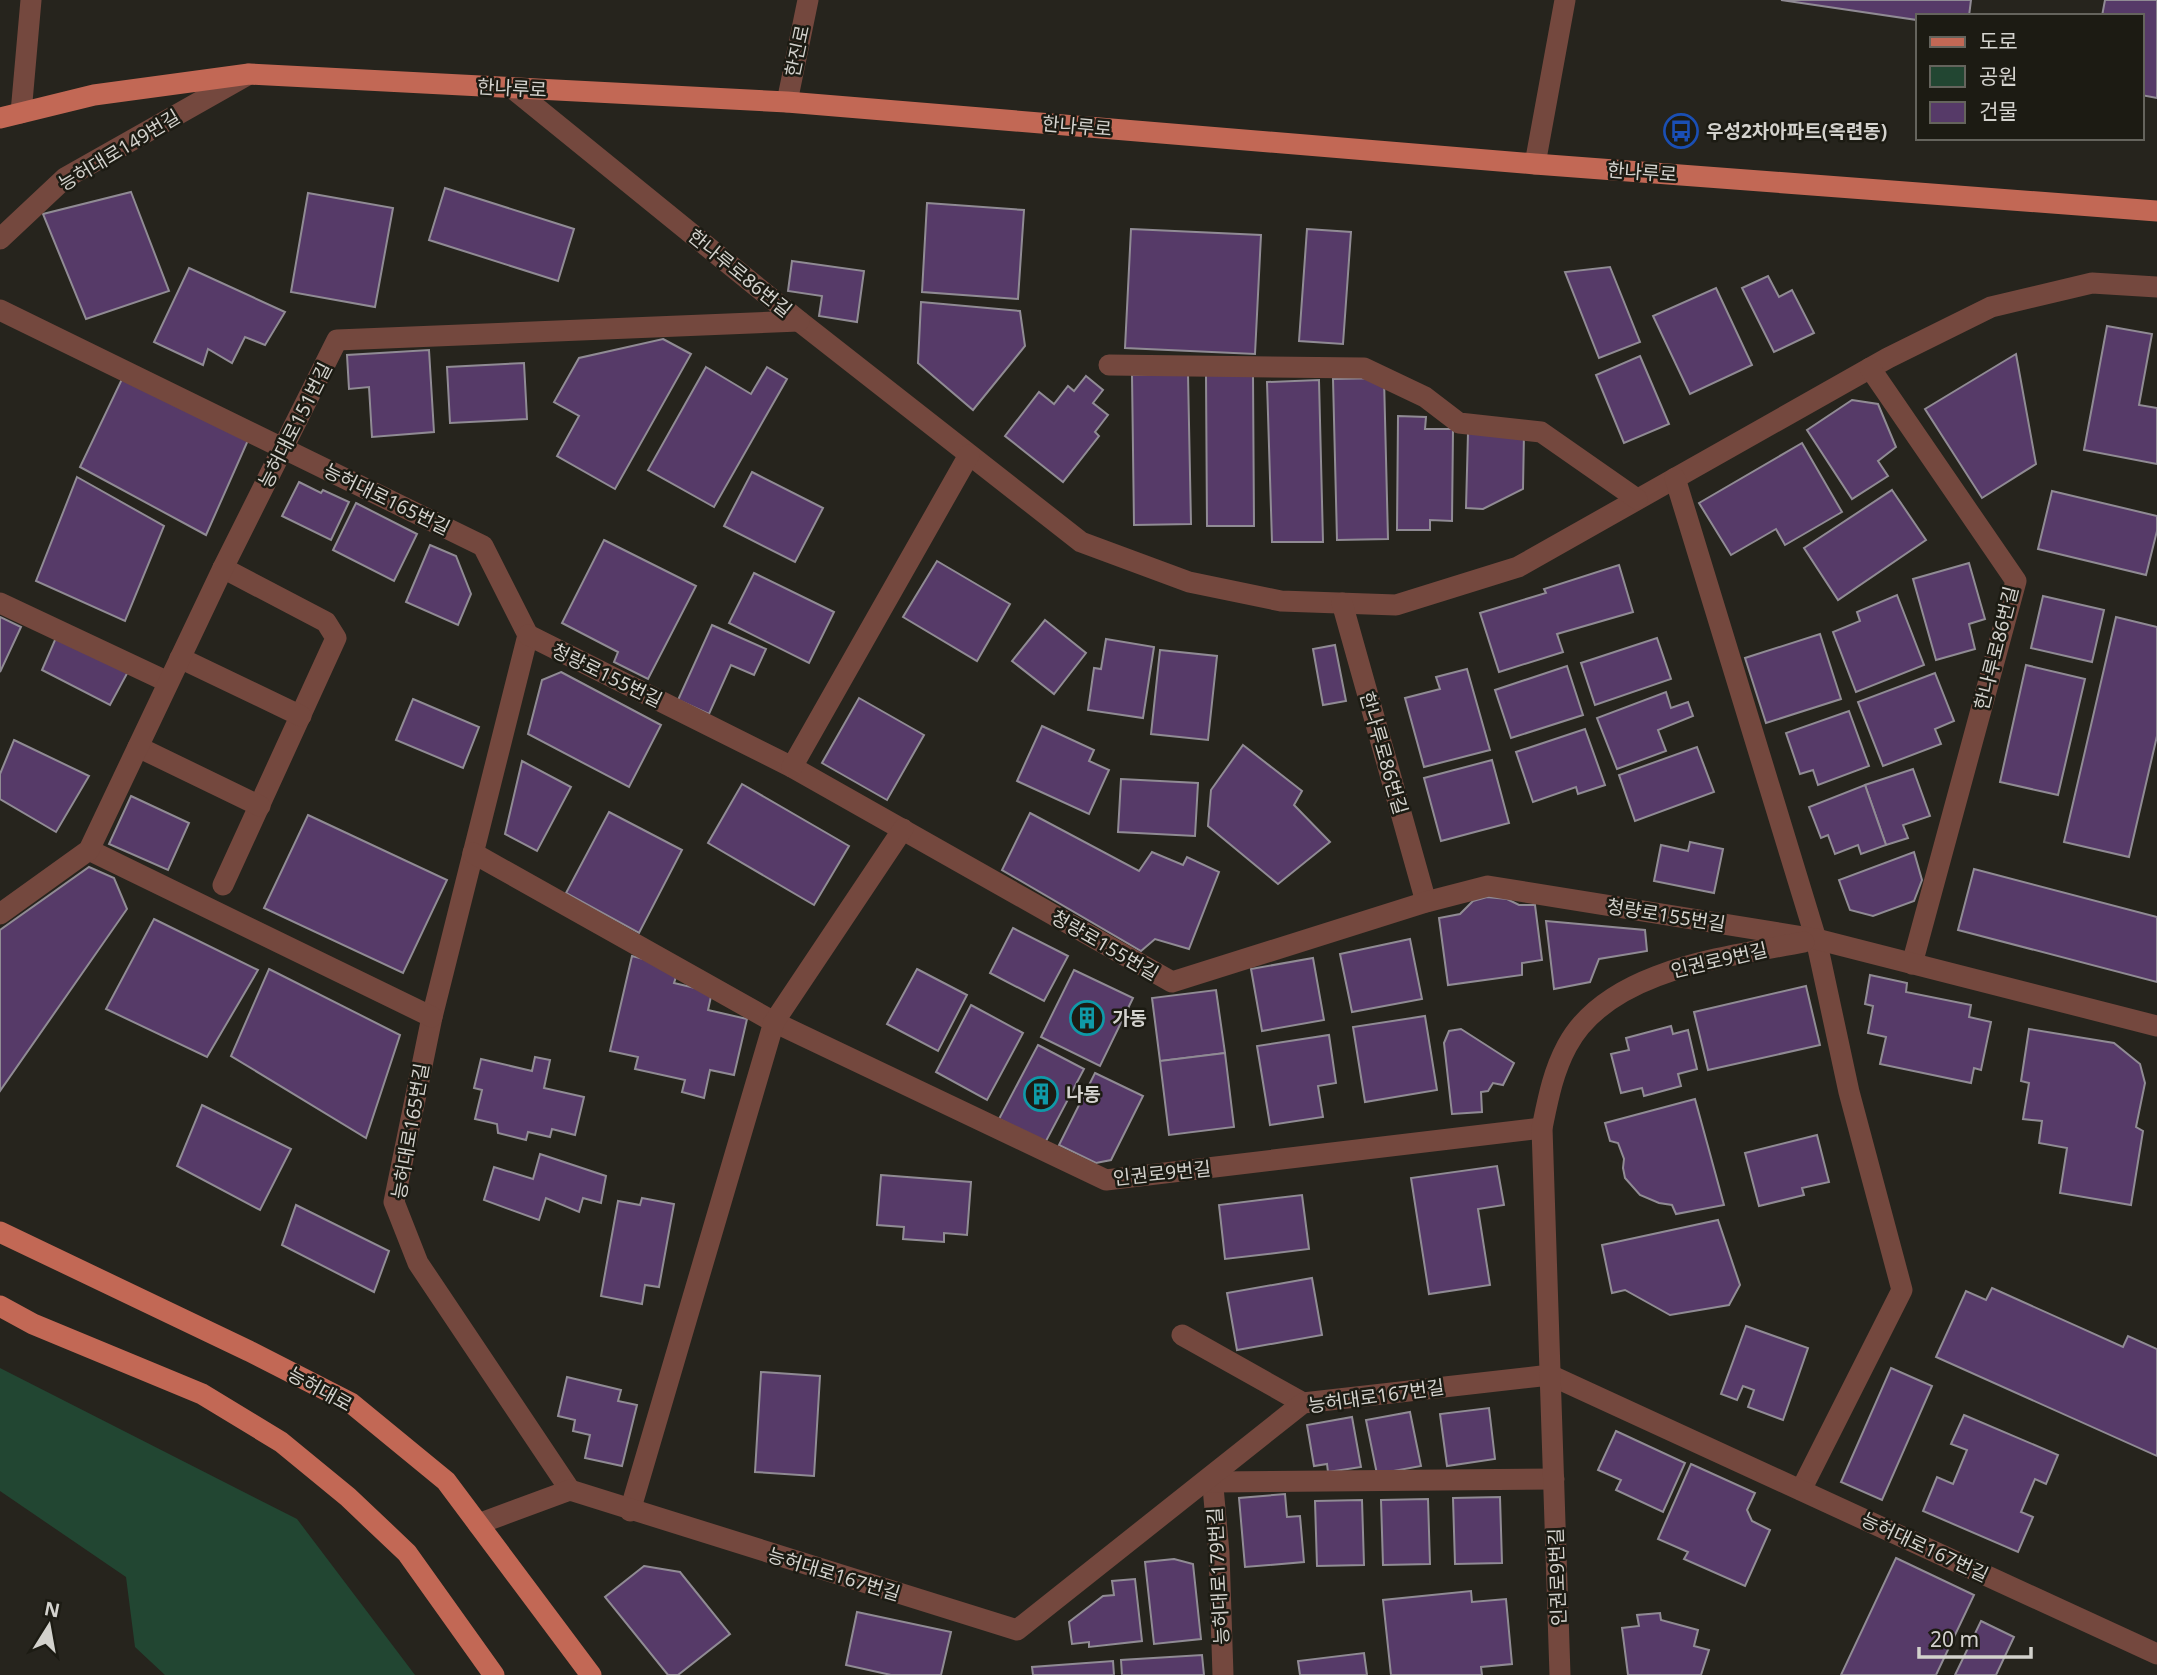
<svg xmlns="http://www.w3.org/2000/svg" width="2157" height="1675" viewBox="0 0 2157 1675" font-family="'Noto Sans','Noto Sans KR',sans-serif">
	<rect width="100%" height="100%" fill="#26241d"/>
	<polygon fill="#224632" points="0,1368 297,1519 415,1675 165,1675 135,1647 126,1577 0,1491"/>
	<g fill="#563a68" stroke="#908b94" stroke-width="2">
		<polygon points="1781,0 1971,0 1969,16 1917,16 1917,20"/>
		<polygon points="2105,0 2157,0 2157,98 2141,95 2141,16 2102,16"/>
		<polygon points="445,188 574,229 558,281 429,240"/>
		<polygon points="131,192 169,291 86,319 43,214"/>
		<polygon points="308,193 393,208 375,307 291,292"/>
		<polygon points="927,203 1024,210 1018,299 922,292"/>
		<polygon points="1131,229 1261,235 1255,354 1125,348"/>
		<polygon points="1307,229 1351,232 1343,344 1299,341"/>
		<polygon points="792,261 864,271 857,322 819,316 822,296 788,291"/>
		<polygon points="1610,267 1640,342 1599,358 1565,272"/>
		<polygon points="189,268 285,312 265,345 245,337 232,363 208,349 203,365 154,342"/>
		<polygon points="1768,276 1779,297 1792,290 1814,333 1774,352 1742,288"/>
		<polygon points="1716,288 1752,365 1690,394 1653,316"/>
		<polygon points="921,302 1020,311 1025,346 973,410 918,363"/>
		<polygon points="2107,326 2152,334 2139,405 2157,408 2157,464 2084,450"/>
		<polygon points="663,339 691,354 615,489 557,456 579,416 554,402 579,358"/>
		<polygon points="429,350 434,432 372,437 369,387 349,389 347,355"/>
		<polygon points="2016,354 2036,464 1982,498 1925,409"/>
		<polygon points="1640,356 1669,424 1624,443 1596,375"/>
		<polygon points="524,363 527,419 450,423 447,367"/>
		<polygon points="706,367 751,394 767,367 787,379 714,507 648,470"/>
		<polygon points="1188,374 1191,524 1134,525 1132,375"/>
		<polygon points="1206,375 1253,375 1254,526 1207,526"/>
		<polygon points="1086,376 1103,390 1093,403 1108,415 1095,432 1099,436 1063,482 1005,436 1039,392 1054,404 1068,386 1074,391"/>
		<polygon points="1384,378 1388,539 1337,540 1333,379"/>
		<polygon points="122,379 249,438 206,535 80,467"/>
		<polygon points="1319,380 1323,542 1272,542 1267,382"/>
		<polygon points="1852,400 1878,404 1896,447 1878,461 1888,476 1852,499 1807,430"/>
		<polygon points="1398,416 1426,417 1425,429 1453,429 1452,521 1430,520 1430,530 1397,530"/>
		<polygon points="1468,433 1524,433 1523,489 1483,509 1466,508"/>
		<polygon points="1802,443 1842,512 1785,545 1776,529 1731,555 1699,503"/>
		<polygon points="752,472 823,508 795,562 724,526"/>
		<polygon points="77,477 164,526 125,621 36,581"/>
		<polygon points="299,482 321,493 323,490 349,502 331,540 282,516"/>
		<polygon points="1892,490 1926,540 1838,600 1804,548"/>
		<polygon points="2052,491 2157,516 2157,531 2146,575 2038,549"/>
		<polygon points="356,503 417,534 394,581 333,550"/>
		<polygon points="604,540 696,586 648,679 614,662 618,652 562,623"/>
		<polygon points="430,545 456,556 471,594 458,625 406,602"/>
		<polygon points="937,561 1010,604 977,661 903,617"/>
		<polygon points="1969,563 1985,619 1969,624 1975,649 1936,660 1913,579"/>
		<polygon points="1619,565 1633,612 1557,634 1563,652 1499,672 1480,613 1546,593 1544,589"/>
		<polygon points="754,573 834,612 809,663 729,623"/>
		<polygon points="1897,595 1924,665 1856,692 1833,632 1860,621 1857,612"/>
		<polygon points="2043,596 2104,610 2092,662 2031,648"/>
		<polygon points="0,617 21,627 0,672"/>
		<polygon points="2116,617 2157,627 2157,736 2129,857 2064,842"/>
		<polygon points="1045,620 1086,653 1054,694 1012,661"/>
		<polygon points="712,625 766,649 754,675 731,665 709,714 678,700"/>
		<polygon points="58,633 130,668 110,705 42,670"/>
		<polygon points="1820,634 1841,699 1766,723 1745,658"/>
		<polygon points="1657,638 1671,679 1595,705 1581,663"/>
		<polygon points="1106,639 1154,647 1143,718 1088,710 1094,668 1101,669"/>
		<polygon points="1335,645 1346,701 1323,705 1313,649"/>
		<polygon points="1160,650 1217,656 1208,740 1151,734"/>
		<polygon points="2026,665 2085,679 2058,795 2000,782"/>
		<polygon points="1567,666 1583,715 1511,738 1495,690"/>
		<polygon points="1467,669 1490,750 1424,767 1405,698 1440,689 1436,677"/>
		<polygon points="561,672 661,725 629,787 528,734 542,680"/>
		<polygon points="1935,673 1954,721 1935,729 1941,744 1883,766 1858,702"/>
		<polygon points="1666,692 1671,708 1688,702 1693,716 1658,730 1666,751 1617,769 1597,718"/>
		<polygon points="859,698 924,735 887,800 822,763"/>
		<polygon points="413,699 479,727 463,768 396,740"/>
		<polygon points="1849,711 1869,766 1818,785 1813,770 1800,774 1786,733"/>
		<polygon points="1042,726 1094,750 1089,761 1109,770 1089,814 1017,781"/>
		<polygon points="1585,729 1605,785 1578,794 1576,787 1533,802 1516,752"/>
		<polygon points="14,740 89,776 56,832 0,799 0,774"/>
		<polygon points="1243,745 1302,791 1294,805 1330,842 1278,884 1208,826 1211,790"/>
		<polygon points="1697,747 1714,792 1635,821 1619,775"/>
		<polygon points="1492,760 1509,823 1441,841 1424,778"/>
		<polygon points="522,761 571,787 537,851 505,834"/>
		<polygon points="1913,769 1930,816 1903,825 1908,838 1886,845 1865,785"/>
		<polygon points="1121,779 1198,783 1195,836 1118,832"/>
		<polygon points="742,784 849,846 814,905 708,843"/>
		<polygon points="1865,785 1886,845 1861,854 1858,845 1835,854 1828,835 1821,838 1809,807"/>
		<polygon points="131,796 189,823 168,870 109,844"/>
		<polygon points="609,812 682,850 639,933 566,893"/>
		<polygon points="1030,813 1139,871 1152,852 1183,865 1187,857 1219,872 1189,949 1155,939 1141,951 1002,870"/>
		<polygon points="308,815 447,880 403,973 264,908"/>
		<polygon points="1690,842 1723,849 1714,893 1654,881 1661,845 1688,851"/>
		<polygon points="1914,852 1922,880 1914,901 1873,916 1850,910 1839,880"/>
		<polygon points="89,867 114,878 127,909 0,1091 0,930"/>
		<polygon points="1974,869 2157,917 2157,982 1958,930"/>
		<polygon points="1487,897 1507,899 1519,905 1535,905 1542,960 1522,963 1522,975 1448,985 1439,918 1460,914 1473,901"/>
		<polygon points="154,919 258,970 207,1057 106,1009"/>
		<polygon points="1546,921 1645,930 1647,951 1599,959 1590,982 1554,989"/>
		<polygon points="1013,928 1068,956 1044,1001 990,973"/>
		<polygon points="1410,939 1422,999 1352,1012 1340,954"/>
		<polygon points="632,956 667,965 677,974 674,983 712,992 708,1010 747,1019 734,1075 710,1070 704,1098 682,1092 685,1080 635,1069 638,1057 610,1051"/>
		<polygon points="1313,958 1324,1020 1262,1031 1251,969"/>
		<polygon points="269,969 400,1035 366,1138 231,1056"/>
		<polygon points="917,969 967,995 938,1051 887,1024"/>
		<polygon points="1074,970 1133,998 1100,1066 1041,1037"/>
		<polygon points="1870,975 1907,983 1906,992 1971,1005 1969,1017 1991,1022 1981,1070 1974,1068 1971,1083 1880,1064 1886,1037 1868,1033 1873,1006 1865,1004"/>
		<polygon points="1806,986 1820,1045 1708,1070 1694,1012"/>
		<polygon points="1216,990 1225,1053 1160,1061 1152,998"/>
		<polygon points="971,1005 1023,1033 987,1100 936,1072"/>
		<polygon points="1425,1016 1437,1090 1365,1102 1353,1027"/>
		<polygon points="1671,1026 1673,1034 1688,1030 1697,1069 1678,1074 1681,1086 1644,1096 1642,1088 1621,1093 1611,1054 1629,1050 1626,1038"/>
		<polygon points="1461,1029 1514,1063 1503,1085 1493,1083 1488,1091 1481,1092 1482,1112 1452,1114 1444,1043 1449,1031"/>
		<polygon points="2029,1029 2114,1043 2140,1064 2145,1083 2136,1127 2143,1131 2131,1205 2060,1193 2067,1148 2039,1143 2042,1121 2023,1119 2029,1083 2021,1081"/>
		<polygon points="1329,1035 1336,1083 1318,1086 1323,1117 1270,1125 1257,1046"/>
		<polygon points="1038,1045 1084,1069 1045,1143 999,1119"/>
		<polygon points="1225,1053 1234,1127 1169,1135 1160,1061"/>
		<polygon points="535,1057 550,1060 544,1088 584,1097 575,1135 552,1129 550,1137 528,1132 526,1140 498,1133 497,1124 475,1119 482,1090 474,1088 481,1059 532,1071"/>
		<polygon points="1095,1073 1143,1096 1111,1160 1096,1163 1059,1145"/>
		<polygon points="1695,1099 1724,1205 1676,1214 1672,1205 1659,1203 1640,1195 1625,1178 1623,1168 1624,1159 1618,1143 1610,1141 1605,1123"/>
		<polygon points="202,1105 291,1149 260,1210 177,1166"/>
		<polygon points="1817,1135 1829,1182 1802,1188 1804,1195 1759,1206 1745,1153"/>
		<polygon points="540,1154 606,1176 601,1203 583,1198 579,1212 546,1198 539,1220 484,1200 494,1167 533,1179"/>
		<polygon points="1497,1166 1504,1205 1478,1209 1490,1285 1429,1294 1411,1178"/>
		<polygon points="881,1175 971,1182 967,1235 944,1233 944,1242 903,1239 904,1227 877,1225"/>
		<polygon points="1302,1195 1309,1249 1225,1259 1219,1205"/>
		<polygon points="642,1198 674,1204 659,1287 645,1285 642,1304 601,1296 618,1201 640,1205"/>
		<polygon points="296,1205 389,1251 374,1292 282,1245"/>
		<polygon points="1718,1220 1740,1285 1729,1305 1670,1315 1625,1290 1612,1293 1602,1245"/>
		<polygon points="1312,1278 1322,1335 1237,1350 1227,1293"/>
		<polygon points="1992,1288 2123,1347 2128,1336 2157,1349 2157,1456 1936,1357 1966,1291 1986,1300"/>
		<polygon points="1746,1326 1808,1348 1783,1420 1748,1407 1754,1390 1743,1386 1737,1400 1721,1394"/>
		<polygon points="1891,1368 1932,1386 1882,1500 1841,1482"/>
		<polygon points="761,1372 820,1376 814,1476 755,1472"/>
		<polygon points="567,1377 621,1390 618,1401 637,1405 622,1466 585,1458 590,1435 573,1431 575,1420 558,1416"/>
		<polygon points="1489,1408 1495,1459 1447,1466 1440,1414"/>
		<polygon points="1410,1412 1421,1466 1377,1474 1366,1420"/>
		<polygon points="1964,1415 2058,1455 2046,1484 2035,1479 2021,1512 2033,1517 2018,1552 1923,1511 1937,1477 1953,1484 1967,1450 1951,1444"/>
		<polygon points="1352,1417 1361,1467 1328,1472 1327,1464 1314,1466 1307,1425"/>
		<polygon points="1616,1431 1685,1463 1663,1512 1616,1490 1621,1480 1598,1470"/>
		<polygon points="1691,1464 1755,1493 1747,1510 1752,1521 1770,1530 1745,1586 1684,1559 1688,1552 1658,1539"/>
		<polygon points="1285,1494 1287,1517 1300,1516 1304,1562 1245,1567 1239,1498"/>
		<polygon points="1500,1497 1502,1563 1455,1564 1453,1498"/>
		<polygon points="1428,1499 1430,1564 1383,1565 1381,1500"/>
		<polygon points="1362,1500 1364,1565 1317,1566 1315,1501"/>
		<polygon points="1896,1558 1974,1595 1936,1675 1841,1675"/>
		<polygon points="1174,1559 1193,1564 1201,1639 1154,1644 1145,1562"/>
		<polygon points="644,1566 680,1572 730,1634 678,1675 668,1675 605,1597"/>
		<polygon points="1135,1579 1142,1641 1089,1647 1089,1642 1072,1644 1069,1622 1103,1596 1114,1595 1112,1581"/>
		<polygon points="1471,1591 1472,1602 1506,1599 1512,1664 1481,1667 1482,1675 1391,1675 1383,1600"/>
		<polygon points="857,1612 951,1632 941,1675 891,1675 846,1665"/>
		<polygon points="1660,1613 1661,1620 1698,1630 1694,1646 1709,1650 1701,1675 1628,1675 1622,1628 1639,1626 1637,1615"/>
		<polygon points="1981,1621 2014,1637 1996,1675 1955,1675"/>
		<polygon points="1364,1653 1367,1675 1300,1675 1298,1661"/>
		<polygon points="1202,1655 1204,1675 1122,1675 1121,1660"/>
		<polygon points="1113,1661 1114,1675 1033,1675 1032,1667"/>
	</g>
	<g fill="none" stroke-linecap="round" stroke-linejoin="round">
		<g stroke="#74483e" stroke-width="21">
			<polyline points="512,88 799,321 1081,542 1189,582 1281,601 1396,605 1518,567 1888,358 1991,307 2092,283 2157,287"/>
			<polyline points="787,102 808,0"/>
			<polyline points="21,113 31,0"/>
			<polyline points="1535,164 1565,0"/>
			<polyline points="0,239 65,178 249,74"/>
			<polyline points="0,310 483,546 528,635 432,1017 394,1202 418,1263 570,1490"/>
			<polyline points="1109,365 1364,368 1425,397 1459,423 1541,432 1637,499"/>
			<polyline points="1870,368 2016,581 1912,964"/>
			<polyline points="1675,478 1816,939 1849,1092 1902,1290 1801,1490"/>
			<polyline points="223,568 326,622 336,638 223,885"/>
			<polyline points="0,603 168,682"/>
			<polyline points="1342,603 1426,902"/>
			<polyline points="528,635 792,767 1172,982 1426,902 1488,886 1816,939 2157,1026"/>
			<polyline points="180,658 301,716"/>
			<polyline points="138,747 260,806"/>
			<polyline points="792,767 969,455"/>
			<polyline points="89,850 432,1017"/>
			<polyline points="473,853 774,1022 1106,1180 1542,1128"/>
			<polyline points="0,914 89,850 223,568 337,340 799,321"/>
			<polyline points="1182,1335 1303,1403"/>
			<polyline points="1212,1476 1219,1553 1223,1675"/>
			<polyline points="1212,1482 1554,1479"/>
			<polyline points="630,1511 774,1022 903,829"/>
			<polyline points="478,1524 570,1490 1017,1630 1303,1403 1550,1375 2157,1654"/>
			<path d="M1560 1675 1542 1128C1548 1099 1553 1072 1567 1046 1608 969 1727 957 1804 942"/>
		</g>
		<g stroke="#c26855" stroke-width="21">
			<polyline points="0,118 94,95 249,74 787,102 1535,164 2157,211"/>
			<polyline points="0,1232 249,1351 351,1403 446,1481 591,1675"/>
			<polyline points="0,1306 33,1324 202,1394 281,1442 348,1497 407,1553 494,1675"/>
		</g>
	</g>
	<defs>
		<g id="bus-ring" transform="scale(1.75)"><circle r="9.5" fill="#1c1b13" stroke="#1a4fb4" stroke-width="1.5"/><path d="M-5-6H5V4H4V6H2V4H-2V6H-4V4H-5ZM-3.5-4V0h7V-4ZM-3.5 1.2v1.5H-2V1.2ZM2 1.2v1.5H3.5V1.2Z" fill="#1a4fb4"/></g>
		<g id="building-ring" transform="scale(1.75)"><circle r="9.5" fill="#1c1b13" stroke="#0f9aa8" stroke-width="1.5"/><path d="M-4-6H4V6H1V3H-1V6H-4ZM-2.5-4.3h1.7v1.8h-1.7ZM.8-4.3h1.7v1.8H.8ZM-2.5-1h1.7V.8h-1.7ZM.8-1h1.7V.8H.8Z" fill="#0f9aa8"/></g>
	</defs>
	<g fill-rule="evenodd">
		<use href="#bus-ring" x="1681" y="131"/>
		<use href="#building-ring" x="1087" y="1018"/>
		<use href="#building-ring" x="1041" y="1094"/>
	</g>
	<g text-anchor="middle" stroke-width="5" stroke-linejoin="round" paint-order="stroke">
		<g font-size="19" fill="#d3d2cd" stroke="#1c1b13">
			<text transform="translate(797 51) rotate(-78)" y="7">한진로</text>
			<text transform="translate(512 88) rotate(3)" y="7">한나루로</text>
			<text transform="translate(1077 126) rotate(5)" y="7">한나루로</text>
			<text transform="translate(119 150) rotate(-31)" y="7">능허대로149번길</text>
			<text transform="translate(1642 172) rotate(4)" y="7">한나루로</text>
			<text transform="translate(740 273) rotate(39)" y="7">한나루로86번길</text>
			<text transform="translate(295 425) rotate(-63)" y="7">능허대로151번길</text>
			<text transform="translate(387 499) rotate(26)" y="7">능허대로165번길</text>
			<text transform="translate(1996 648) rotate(-76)" y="7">한나루로86번길</text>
			<text transform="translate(607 675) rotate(26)" y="7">청량로155번길</text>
			<text transform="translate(1384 753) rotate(74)" y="7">한나루로86번길</text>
			<text transform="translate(1666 915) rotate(9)" y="7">청량로155번길</text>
			<text transform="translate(1105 945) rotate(30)" y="7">청량로155번길</text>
			<text transform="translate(1719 960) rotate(-13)" y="7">인권로9번길</text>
			<text transform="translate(410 1131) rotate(-80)" y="7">능허대로165번길</text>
			<text transform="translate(1162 1173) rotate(-6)" y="7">인권로9번길</text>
			<text transform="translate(320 1389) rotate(29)" y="7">능허대로</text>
			<text transform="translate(1376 1396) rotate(-8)" y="7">능허대로167번길</text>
			<text transform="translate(1925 1547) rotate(25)" y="7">능허대로167번길</text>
			<text transform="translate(834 1574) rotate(17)" y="7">능허대로167번길</text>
			<text transform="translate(1218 1576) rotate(-93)" y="7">능허대로179번길</text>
			<text transform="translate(1557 1577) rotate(-92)" y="7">인권로9번길</text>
		</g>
		<g font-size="19" font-weight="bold" fill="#d3d2cd" stroke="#1c1b13" text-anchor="start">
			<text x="1706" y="138">우성2차아파트(옥련동)</text>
			<text x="1112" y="1025">가동</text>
			<text x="1066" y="1101">나동</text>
		</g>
	</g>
	<rect x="1916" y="14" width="228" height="126" fill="#1c1b13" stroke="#65645d" stroke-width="2"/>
	<rect x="1930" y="37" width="35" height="10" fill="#c26855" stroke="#65645d" stroke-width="2"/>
	<text x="1979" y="49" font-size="21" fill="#d3d2cd">도로</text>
	<rect x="1930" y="66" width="35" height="21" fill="#224632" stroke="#65645d" stroke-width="2"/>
	<text x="1979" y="84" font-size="21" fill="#d3d2cd">공원</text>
	<rect x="1930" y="102" width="35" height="21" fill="#563a68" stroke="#65645d" stroke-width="2"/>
	<text x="1979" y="119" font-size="21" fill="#d3d2cd">건물</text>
	<g transform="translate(49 1626) rotate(11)" stroke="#1c1b13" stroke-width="5" paint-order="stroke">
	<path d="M0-5L12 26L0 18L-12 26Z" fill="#d3d2cd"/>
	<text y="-10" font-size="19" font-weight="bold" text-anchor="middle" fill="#d3d2cd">N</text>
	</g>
	<path d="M1919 1647v10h112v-10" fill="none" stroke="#d3d2cd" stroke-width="3.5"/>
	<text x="1930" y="1647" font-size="21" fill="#d3d2cd" stroke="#1c1b13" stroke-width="5" paint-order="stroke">20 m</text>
</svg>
